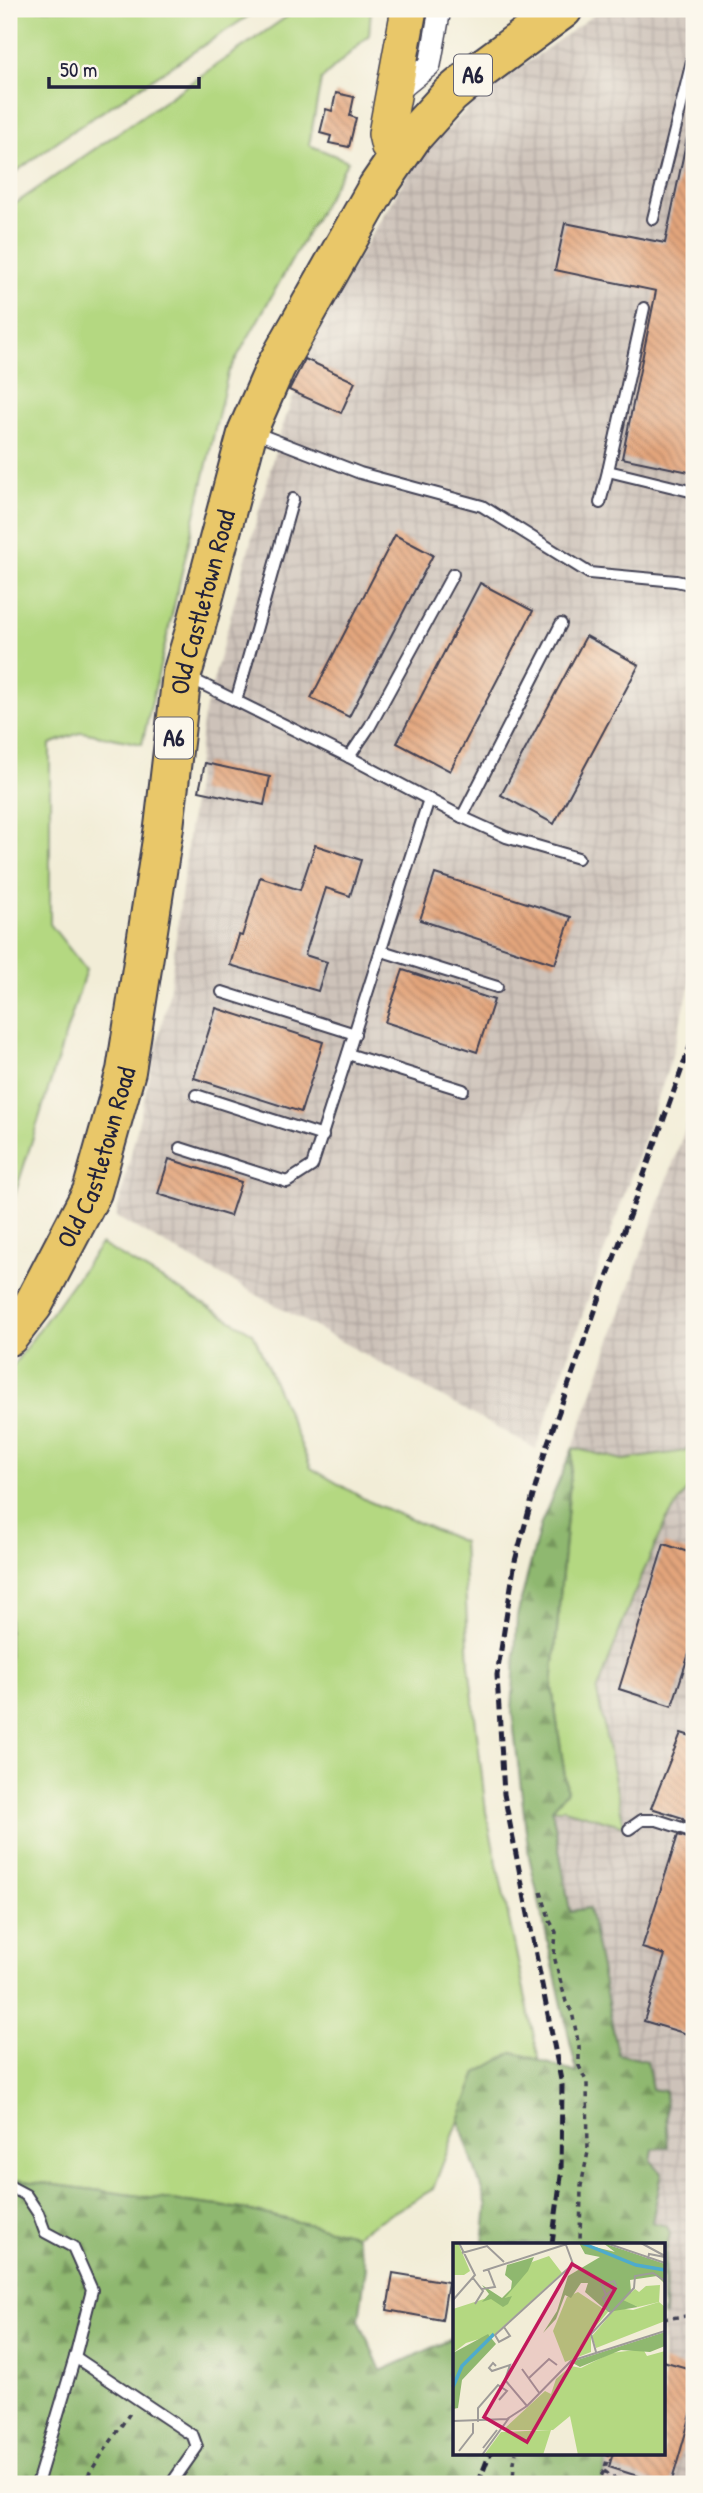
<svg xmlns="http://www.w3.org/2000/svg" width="703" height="2493" viewBox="0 0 703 2493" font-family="'Patrick Hand',sans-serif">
	<defs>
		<pattern id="industrial-grid" width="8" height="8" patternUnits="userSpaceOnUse" patternTransform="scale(1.75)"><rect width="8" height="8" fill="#cdc2b9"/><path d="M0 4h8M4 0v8" fill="none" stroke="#b0a6a0"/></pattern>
		<pattern id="forest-firs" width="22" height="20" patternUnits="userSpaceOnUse" patternTransform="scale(1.75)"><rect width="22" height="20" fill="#8fb86f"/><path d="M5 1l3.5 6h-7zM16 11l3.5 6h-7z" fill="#74955c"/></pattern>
		<pattern id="building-back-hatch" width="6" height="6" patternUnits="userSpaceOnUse" patternTransform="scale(1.75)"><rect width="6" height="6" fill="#e3a57c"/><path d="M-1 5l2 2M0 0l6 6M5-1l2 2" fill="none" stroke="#b88667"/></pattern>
	</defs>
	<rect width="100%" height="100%" fill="#fbf7ec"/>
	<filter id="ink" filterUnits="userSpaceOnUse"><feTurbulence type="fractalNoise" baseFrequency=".0143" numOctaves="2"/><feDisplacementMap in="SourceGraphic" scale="14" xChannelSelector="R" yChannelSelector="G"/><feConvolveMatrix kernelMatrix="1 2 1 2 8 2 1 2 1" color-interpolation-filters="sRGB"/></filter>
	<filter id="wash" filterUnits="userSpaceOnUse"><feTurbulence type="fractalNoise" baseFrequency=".00686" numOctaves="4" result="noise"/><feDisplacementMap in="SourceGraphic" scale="28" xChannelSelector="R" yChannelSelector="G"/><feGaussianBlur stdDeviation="1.57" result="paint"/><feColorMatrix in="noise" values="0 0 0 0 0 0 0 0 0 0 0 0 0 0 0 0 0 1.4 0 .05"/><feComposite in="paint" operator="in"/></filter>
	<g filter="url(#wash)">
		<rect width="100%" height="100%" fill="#f2edd7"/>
		<g fill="url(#industrial-grid)">
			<polygon points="602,9 694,9 694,969 670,1063 536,1449 116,1217 169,994 203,719 280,433 321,320 416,160 482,95"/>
			<polygon points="694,1104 694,2484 601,2484 608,2453 663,2453 663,2317 665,2316 666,2250 670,2234 652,2222 662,2173 651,2161 664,2091 652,2089 618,2054 589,1908 570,1912 552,1809 567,1791 552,1687 573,1448"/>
		</g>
		<g fill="#b4d881" stroke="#6b7d5e" stroke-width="2">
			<polygon points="9,9 259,9 59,140 9,177"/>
			<polygon points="298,9 371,9 369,35 321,80 309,145 348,161 228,373 142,744 82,732 50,744 50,924 86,970 9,1213 9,208"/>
			<polygon points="101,1244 253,1333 311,1468 368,1501 463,1542 469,1664 486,1812 539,2060 514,2052 477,2073 433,2189 355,2235 242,2209 9,2179 9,1371"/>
			<polygon points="694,1437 694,1480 666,1521 632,1598 597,1692 624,1826 564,1809 552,1809 567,1791 552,1687 573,1448 623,1460 685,1451"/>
		</g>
		<g fill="url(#forest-firs)" stroke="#586d55" stroke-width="2">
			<polygon points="573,1448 552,1687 567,1791 552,1809 570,1911 589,1908 618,2054 647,2061 652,2089 665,2091 668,2147 653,2149 651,2161 662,2173 652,2222 667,2226 670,2234 666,2250 665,2316 663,2317 663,2244 483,2244 487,2206 459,2120 477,2073 514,2052 577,2073 529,1856 512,1712 517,1616 541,1523"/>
			<polygon points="9,2179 242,2209 355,2235 366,2267 359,2320 381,2371 454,2338 454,2453 608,2453 601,2484 9,2484"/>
		</g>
		<g id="blocks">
			<g fill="url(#building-back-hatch)">
				<polygon points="336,93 354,97 350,116 356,118 349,147 329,143 331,136 320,133 326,109 332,111"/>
				<polygon points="687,138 694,138 694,473 622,458 656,291 555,270 565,223 665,243"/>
				<polygon points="305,359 355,382 341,413 289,390"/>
				<polygon points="395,535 433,555 349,717 311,698"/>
				<polygon points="480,583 533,611 450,771 397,743"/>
				<polygon points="586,636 639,665 554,824 501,795"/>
				<polygon points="205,763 270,777 264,805 199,791"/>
				<polygon points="315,845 361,860 350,896 326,888 305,955 327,962 318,991 230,965 239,935 242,936 260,877 300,890"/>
				<polygon points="435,874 571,917 555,964 420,920"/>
				<polygon points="403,970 494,1000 477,1052 385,1022"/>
				<polygon points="216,1008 323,1042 301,1112 194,1078"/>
				<polygon points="169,1159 241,1182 230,1216 158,1194"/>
				<polygon points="664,1544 694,1554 694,1638 672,1706 619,1689"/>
				<polygon points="681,1733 694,1737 694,1824 683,1820 683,1818 651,1808"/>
				<polygon points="678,1835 694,1840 694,2003 687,2034 644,2021 665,1955 642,1948"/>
				<polygon points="393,2273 448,2282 442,2320 387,2310"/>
				<polygon points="663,2361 694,2370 694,2404 671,2484 663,2484 609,2467 613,2453 663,2453"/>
			</g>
		</g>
	</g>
	<g filter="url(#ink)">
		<use href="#blocks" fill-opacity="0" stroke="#414052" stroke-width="2"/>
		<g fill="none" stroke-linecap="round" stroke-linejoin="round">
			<g stroke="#414052" stroke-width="14">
				<g id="lane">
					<polyline points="653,219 694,53"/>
					<polyline points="644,308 608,471 694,492"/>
					<polyline points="254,432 360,473 482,506 589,573 676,581 694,585"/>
					<polyline points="600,503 608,471"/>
					<polyline points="188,677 349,757 462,817 506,837 578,858"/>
					<polyline points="236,701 293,499"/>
					<polyline points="349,757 370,726 453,574"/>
					<polyline points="462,817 561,624"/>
					<polyline points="382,951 497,987"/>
					<polyline points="222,992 355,1034"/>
					<polyline points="348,1054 463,1090"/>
					<polyline points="196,1095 323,1136"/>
					<polyline points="180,1148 287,1182 312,1166 429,799"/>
					<polyline points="693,1526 694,1527"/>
					<polyline points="629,1829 642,1820 657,1820 694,1832"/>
					<polyline points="9,2186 26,2195 38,2213 45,2232 73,2247 92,2290 75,2357 37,2484"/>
					<polyline points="75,2357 193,2436 197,2447 171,2484"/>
				</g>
			</g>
			<g stroke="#414052" stroke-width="24">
				<polyline id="street" points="393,95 430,65 440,9"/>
			</g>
			<g stroke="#414052" stroke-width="38">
				<polyline id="primary" points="397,156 389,147 386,134 409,9"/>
			</g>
			<g stroke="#414052" stroke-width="42">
				<g id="highway">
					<path id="s1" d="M9 1336 33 1305 92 1192 126 1071 164 827 182 674 194 634 248 430 276 366 377 188 412 137 450 95 475 74 563 9"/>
				</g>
			</g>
			<g stroke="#414052" stroke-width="3.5" stroke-dasharray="5 5" stroke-linecap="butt">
				<polyline points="541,1892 550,1921 556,1932 554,1956 566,2002 572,2012 579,2046 579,2066 587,2083 588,2152 581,2186 580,2244"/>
				<polyline points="663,2319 694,2315"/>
				<polyline points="604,2471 623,2484"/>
				<polyline points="82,2484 132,2410"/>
				<polyline points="513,2484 514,2462 516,2453"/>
				<polyline points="596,2484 604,2471 609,2453"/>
			</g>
			<use href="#lane" stroke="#fff" stroke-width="10"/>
			<use href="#street" stroke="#fff" stroke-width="21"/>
			<use href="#primary" stroke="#e9c769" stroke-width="35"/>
			<use href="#highway" stroke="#e9c769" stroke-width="38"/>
			<g stroke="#22223b" stroke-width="5" stroke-dasharray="10 5" stroke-linecap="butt">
				<polyline points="552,2244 561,2176 562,2085 504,1794 497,1675 515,1561 547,1445 694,1035"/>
				<polyline points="478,2484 490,2453"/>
			</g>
		</g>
	</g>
	<g text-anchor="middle" stroke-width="5" stroke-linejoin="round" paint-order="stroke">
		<g fill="#fbf7ec" stroke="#636270" stroke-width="2">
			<rect x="454" y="54.5" width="38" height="41" rx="5"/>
			<rect x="155" y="717.5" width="38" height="41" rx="5"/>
		</g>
		<g font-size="24" font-weight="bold" fill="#22223b">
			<text x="473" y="83">A6</text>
			<text x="174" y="746">A6</text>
		</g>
		<g font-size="26" fill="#22223b" stroke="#fbf7ec">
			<text dy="9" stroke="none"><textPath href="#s1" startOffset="768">Old Castletown Road</textPath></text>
			<text dy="9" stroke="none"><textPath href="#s1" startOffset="201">Old Castletown Road</textPath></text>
		</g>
	</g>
	<g transform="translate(453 2243)">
		<rect width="212" height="212" fill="#f2edd7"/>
		<path d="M96 13 109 30 42 91 13 100 0 110V66L37 54 49 59 79 19ZM125 49 155 69 138 89V109L112 119 100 88 114 54ZM206 59 212 64V78L143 105 139 93 163 65 180 67ZM190 106 194 113 212 108V212H125L117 173 100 187H50L92 148 98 151 103 136 118 123 128 125 158 110ZM98 187 90 212H31L48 189Z" fill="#b4d881"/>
		<path d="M126 0 162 9 150 0 212 21V41L204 33 177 37 179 60 185 64 155 69 132 49 135 40H128L118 55 112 52 103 76 90 90 104 68 115 33 147 14 132 11ZM81 14 75 28 52 55 59 53 55 61 50 64 38 56 29 59 36 51 29 42 49 55 58 46 59 38 52 32 54 22ZM212 89V103L197 109 168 107 127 124 118 119ZM35 91 43 101 9 137 5 165 0 166V110Z" fill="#8fb86f"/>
		<path d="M0 0H5L17 28 11 32H0Z" fill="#b4d881"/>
		<path d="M207 42 206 59 185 64 170 57 182 46 186 49 193 43Z" fill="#b4d881"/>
		<path fill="none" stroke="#4eabcd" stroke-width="3.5" d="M129 0 183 22 212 27M0 144 9 123 41 91"/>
		<path fill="none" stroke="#9f9c99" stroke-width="2" d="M153 0 212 20M188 0 212 13M9 10 34 3 51 19M195 16 196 11 212 14M30 28 117 0M20 35 30 48 22 61M29 46 42 44 35 26M153 52 149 42 161 38 163 43 150 55 157 69M0 57 22 32 6 0M51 84 57 93 46 99 42 92 120 21 113 2M143 109 138 91 181 45 182 33 200 30 212 38M43 123 40 120 36 125 39 128 57 122 52 137 74 163M69 126 87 151M76 135 96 116 104 122M0 178 54 176 74 163 118 118 212 88M25 179V165L45 142 54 148 46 157M30 205 44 187M6 208 20 190V180M29 212 56 175"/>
		<path fill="#c2185b" fill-opacity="0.15" stroke="#c2185b" stroke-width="3.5" d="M119 21 162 46 74 199 31 174Z"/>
		<rect width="212" height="212" fill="none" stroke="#22223b" stroke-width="3.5"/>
	</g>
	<rect width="703" height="2493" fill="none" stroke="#fbf7ec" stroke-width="35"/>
	<path d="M49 77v10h150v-10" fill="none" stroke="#22223b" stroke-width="3.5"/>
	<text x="60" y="77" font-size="21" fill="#22223b" stroke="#fbf7ec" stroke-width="5" paint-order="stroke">50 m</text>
</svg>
